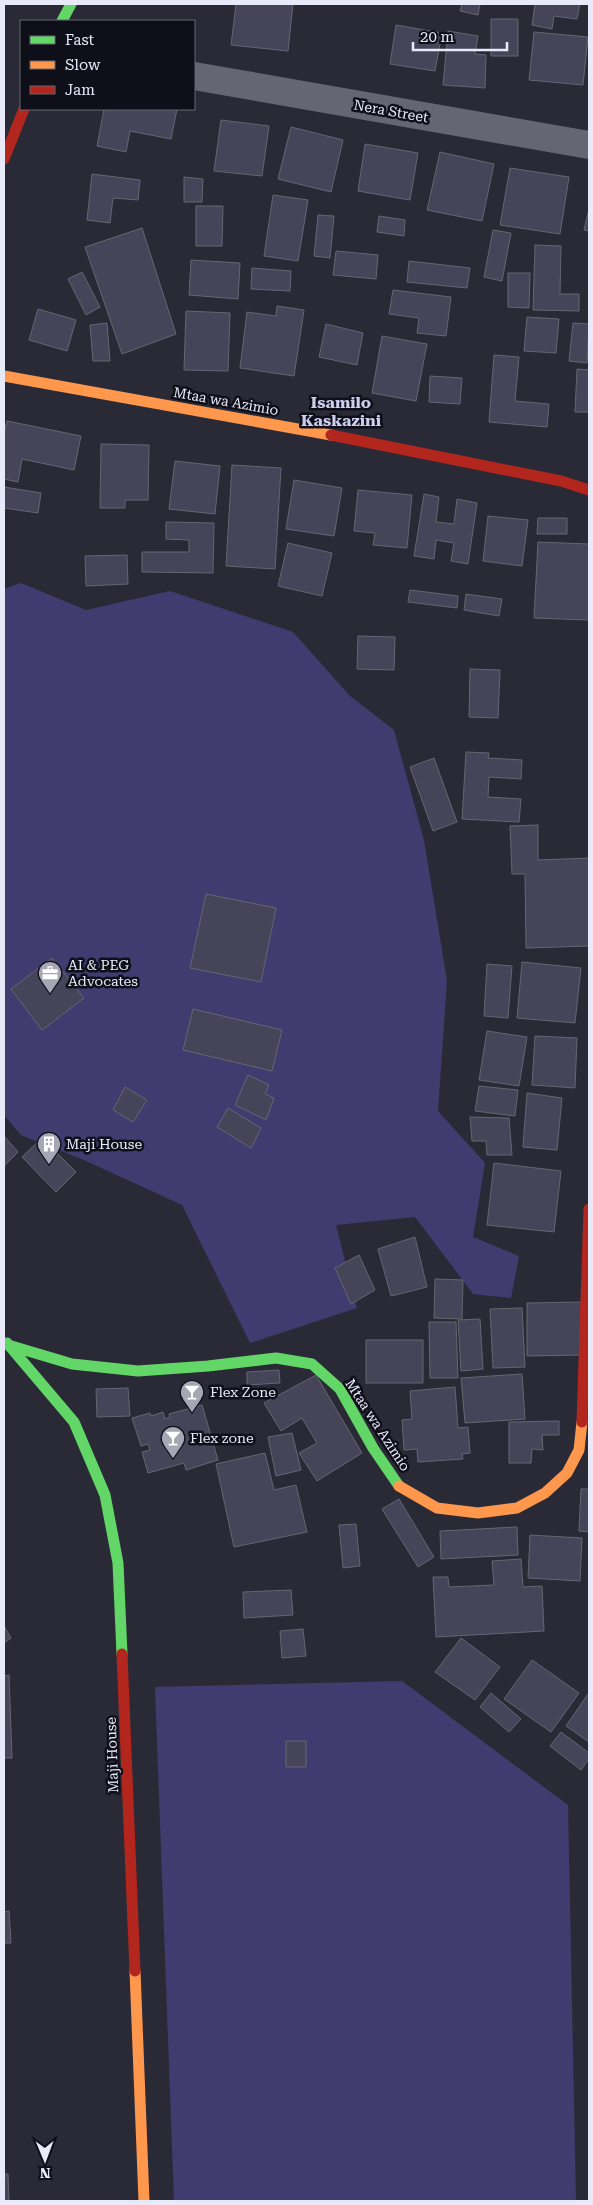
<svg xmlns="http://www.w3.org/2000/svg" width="593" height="2205" font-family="'Roboto Serif',serif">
  <rect width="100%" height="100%" fill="#2a2a36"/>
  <path fill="#403c70" d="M21,583L86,610L170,591L293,632L350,696L394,730L424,840L447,981L438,1111L485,1163L473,1237L519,1256L511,1298L473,1294L415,1217L336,1225L357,1308L250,1343L182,1205L84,1160L21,1135L4,1115V589Z
    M402,1681L568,1805L576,2201H174L155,1687Z"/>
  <path fill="#464459" stroke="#666671" d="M236,4H293L288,51L231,45Z
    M462,4H480L478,15L460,11Z
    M535,4H580L577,19L554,16L552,29L532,25Z
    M491,19H518V56H491Z
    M396,25L442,33L435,71L390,64Z
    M448,31L478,36L475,54L486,55L485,88L443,85Z
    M534,32L588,37L583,85L529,80Z
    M104,109H177L171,139L130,131L126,152L97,146Z
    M221,120L269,126L262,176L214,171Z
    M291,127L343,140L331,192L278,179Z
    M365,144L418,153L410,200L358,191Z
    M440,152L494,164L482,221L427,210Z
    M510,168L569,177L560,234L500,225Z
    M92,174L140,180L138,200L113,198L110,223L87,220Z
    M184,177L203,179L202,202H184Z
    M273,195L308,200L298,261L264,256Z
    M196,206H223L222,246H196Z
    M589,209V231L584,230Z
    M318,215L334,216L330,258L314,256Z
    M379,216L405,220L404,236L377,232Z
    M142,228L176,334L122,354L85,247Z
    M493,230L511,233L502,281L484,277Z
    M535,245L561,246L560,294H579V311L533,310Z
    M336,251L378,255L376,279L333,275Z
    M191,260L240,263L238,299L189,295Z
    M409,261L470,268L467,288L407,282Z
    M252,268L291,271L290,291L251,289Z
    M82,272L100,307L86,315L68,279Z
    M508,273H530L529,308L508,307Z
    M393,290L451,297L446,336L417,333L419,318L389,314Z
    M277,306L304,310L294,376L240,368L247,312L276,316Z
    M38,309L76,320L67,351L29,340Z
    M186,311L230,313L228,371L184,370Z
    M527,317L559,319L556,353L524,351Z
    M107,323L110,361H93L90,325Z
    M573,323L589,324L587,363L569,361Z
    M326,324L363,333L357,365L319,357Z
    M382,336L427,344L416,401L372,393Z
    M494,355L519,357L515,401L549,404L547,427L489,422Z
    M577,369L589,370V412H575Z
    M430,376L462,378L460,404L429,402Z
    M7,421L81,436L74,470L22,459L18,482L4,479V433Z
    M101,444L149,445L148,500H125V508H100Z
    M175,461L220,466L215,514L169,509Z
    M232,465L281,468L275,569L226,566Z
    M294,480L342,488L334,536L286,529Z
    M4,487L41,493L38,513L4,508Z
    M358,490L412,495L407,548L373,545L375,533L354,531Z
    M424,494L439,497L436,522L454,524L457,499L477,503L468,564L451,561L454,543L436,540L434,559L414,556Z
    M488,516L528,520L522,566L483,561Z
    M538,518H567V534H537Z
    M166,522L214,523L213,573L142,572V552H189V540L166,539Z
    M538,542L589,544V620L534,618Z
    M288,543L332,553L322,596L278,586Z
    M127,555L128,584L86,586L85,556Z
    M410,590L458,596L457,608L408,602Z
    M466,594L502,599L499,616L464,610Z
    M358,636L395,637L394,670L357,669Z
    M470,669L500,670L498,718L469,717Z
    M466,752L489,753L488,758L522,760L521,779L489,777L488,797L521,799L519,822L462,819Z
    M434,758L457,822L433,831L410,767Z
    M538,825V860L589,858V946L526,948L525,874H512L510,826Z
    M206,894L276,908L261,982L190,968Z
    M52,958L84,998L42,1030L11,989Z
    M522,962L581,968L575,1023L517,1018Z
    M487,964L512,966L508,1018L484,1016Z
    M193,1009L282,1030L272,1071L183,1050Z
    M487,1031L527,1037L519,1086L479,1080Z
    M535,1036L577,1038L575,1088L532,1085Z
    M248,1075L269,1085L265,1094L274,1098L266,1120L235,1105Z
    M479,1086L518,1090L515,1116L475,1111Z
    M125,1087L147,1100L133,1122L113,1110Z
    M527,1093L562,1098L557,1150L523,1147Z
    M228,1108L261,1128L251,1148L217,1127Z
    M470,1117L509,1118L512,1155H487L486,1141H472Z
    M4,1136L18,1152L4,1166Z
    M42,1138L76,1172L56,1192L22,1157Z
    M494,1163L561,1171L554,1232L487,1225Z
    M415,1237L427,1287L391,1296L378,1249Z
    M359,1255L375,1290L351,1304L335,1268Z
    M435,1279L463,1280L462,1319L434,1318Z
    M583,1302L584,1355L527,1356V1303Z
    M522,1308L525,1367L493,1368L490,1309Z
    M480,1319L483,1369L461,1371L458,1320Z
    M429,1322H456L458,1378H430Z
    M366,1340H423V1383H366Z
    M279,1370L280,1383L247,1385V1372Z
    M522,1374L525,1419L465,1423L461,1378Z
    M316,1375L362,1453L317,1481L299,1453L317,1443L302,1418L281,1431L264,1403Z
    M455,1387L458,1428L468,1427L470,1453L462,1454L463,1459L418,1462L417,1449L404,1450L402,1420L412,1419L410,1391Z
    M128,1388L130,1416L97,1417L96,1389Z
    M202,1405L218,1460L186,1470L184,1463L148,1473L142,1452L150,1450L148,1444L141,1446L132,1418L150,1413L151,1416L163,1412L165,1419L170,1417L169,1414Z
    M559,1421V1435H542L543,1450L532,1449L531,1463H509V1422Z
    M292,1433L301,1470L276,1476L268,1437Z
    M265,1453L274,1490L296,1485L307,1532L234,1547L216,1464Z
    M581,1489H589V1532L579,1531Z
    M399,1499L434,1557L418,1567L382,1509Z
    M356,1524L360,1566L343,1568L339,1525Z
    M517,1527L518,1555L441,1559L440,1531Z
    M530,1535L582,1538L580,1581L528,1578Z
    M521,1559L523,1587L542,1586L544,1631L436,1637L433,1577H448L449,1587L494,1585L492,1561Z
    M291,1590L293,1615L244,1618L243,1592Z
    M4,1626L11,1638L4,1643Z
    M303,1629L306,1656L282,1658L280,1631Z
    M461,1638L500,1667L475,1700L435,1672Z
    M532,1660L579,1693L551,1732L504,1699Z
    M9,1675L12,1758H4V1676Z
    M491,1693L521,1719L509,1732L480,1707Z
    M588,1694L589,1695V1742L566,1726Z
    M561,1732L589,1753V1759L581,1770L550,1746Z
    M286,1741H306V1767H286Z
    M9,1911L11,1943H4V1912Z
    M4,2174H8L9,2201H4Z"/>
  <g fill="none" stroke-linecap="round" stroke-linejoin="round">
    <path stroke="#666672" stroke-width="28" d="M194,76L589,145"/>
    <path stroke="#63d668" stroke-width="11" d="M62,21L71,4
      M7,1343L74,1422L105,1495L118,1563L122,1654
      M8,1345L72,1364L138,1371L208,1366L276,1358L312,1364L340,1389L373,1448L399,1486"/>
    <path stroke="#ff974d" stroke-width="11" d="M4,376L331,435
      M399,1486L437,1508L478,1513L517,1508L545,1493L567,1473L579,1450L582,1422
      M135,1971L144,2201"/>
    <path stroke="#b3261e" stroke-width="11" d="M4,159L24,109
      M331,435L561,481L589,490
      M582,1422L589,1209
      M122,1654L135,1971"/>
  </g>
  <defs>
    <g id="office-pin" transform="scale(1.25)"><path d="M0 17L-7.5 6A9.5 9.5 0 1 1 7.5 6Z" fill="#a6a6b5" stroke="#0f0f19"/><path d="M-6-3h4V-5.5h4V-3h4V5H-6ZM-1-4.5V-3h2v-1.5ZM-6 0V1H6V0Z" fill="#fff"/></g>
    <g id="building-pin" transform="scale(1.25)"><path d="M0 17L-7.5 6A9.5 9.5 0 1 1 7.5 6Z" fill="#a6a6b5" stroke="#0f0f19"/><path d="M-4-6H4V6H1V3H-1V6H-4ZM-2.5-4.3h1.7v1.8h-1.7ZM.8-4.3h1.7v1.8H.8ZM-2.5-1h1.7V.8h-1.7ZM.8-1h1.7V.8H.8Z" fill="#fff"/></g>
    <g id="bar-pin" transform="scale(1.25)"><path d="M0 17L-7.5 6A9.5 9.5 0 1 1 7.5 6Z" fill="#a6a6b5" stroke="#0f0f19"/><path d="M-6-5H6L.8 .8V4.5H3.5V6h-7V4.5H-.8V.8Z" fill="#fff"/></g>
  </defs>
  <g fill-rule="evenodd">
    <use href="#office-pin" x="50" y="973"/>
    <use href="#building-pin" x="49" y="1144"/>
    <use href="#bar-pin" x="192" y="1392"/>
    <use href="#bar-pin" x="173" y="1438"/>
  </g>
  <g text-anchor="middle" stroke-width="5" stroke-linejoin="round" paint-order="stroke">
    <g font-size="14" fill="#e8e9f9" stroke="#0f0f19">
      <text transform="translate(391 111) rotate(10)" y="5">Nera Street</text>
      <text transform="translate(226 401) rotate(10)" y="5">Mtaa wa Azimio</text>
      <text transform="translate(378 1425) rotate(57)" y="5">Mtaa wa Azimio</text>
      <text transform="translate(112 1755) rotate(-92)" y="5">Maji House</text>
    </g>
    <g font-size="14" fill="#e8e9f9" stroke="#0f0f19" text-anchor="start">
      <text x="68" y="970">AI &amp; PEG<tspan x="68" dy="16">Advocates</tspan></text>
      <text x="66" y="1149">Maji House</text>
      <text x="210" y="1397">Flex Zone</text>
      <text x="190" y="1443">Flex zone</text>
    </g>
    <g font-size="16" font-weight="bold" fill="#cecfef" stroke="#0f0f19">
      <text x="341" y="408">Isamilo<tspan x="341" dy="18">Kaskazini</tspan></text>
    </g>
  </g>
  <rect width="593" height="2205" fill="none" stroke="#e8e9f9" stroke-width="10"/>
  <rect x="20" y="20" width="175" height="90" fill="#0f0f19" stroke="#666673"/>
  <rect x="30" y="36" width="25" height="8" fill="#63d668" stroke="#666673"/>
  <text x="65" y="45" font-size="15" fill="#e8e9f9">Fast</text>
  <rect x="30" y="61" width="25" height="8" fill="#ff974d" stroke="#666673"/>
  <text x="65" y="70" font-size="15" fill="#e8e9f9">Slow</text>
  <rect x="30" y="86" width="25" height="8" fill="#b3261e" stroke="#666673"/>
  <text x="65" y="95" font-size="15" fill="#e8e9f9">Jam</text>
  <g transform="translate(45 2160) rotate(179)" stroke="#0f0f19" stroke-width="4" paint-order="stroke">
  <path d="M0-4L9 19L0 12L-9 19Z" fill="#e8e9f9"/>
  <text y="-8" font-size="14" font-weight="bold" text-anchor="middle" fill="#e8e9f9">N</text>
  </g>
  <path d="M413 42v8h94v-8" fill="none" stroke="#e8e9f9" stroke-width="2.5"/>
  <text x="420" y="42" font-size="15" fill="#e8e9f9" stroke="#0f0f19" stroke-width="4" paint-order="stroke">20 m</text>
</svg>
